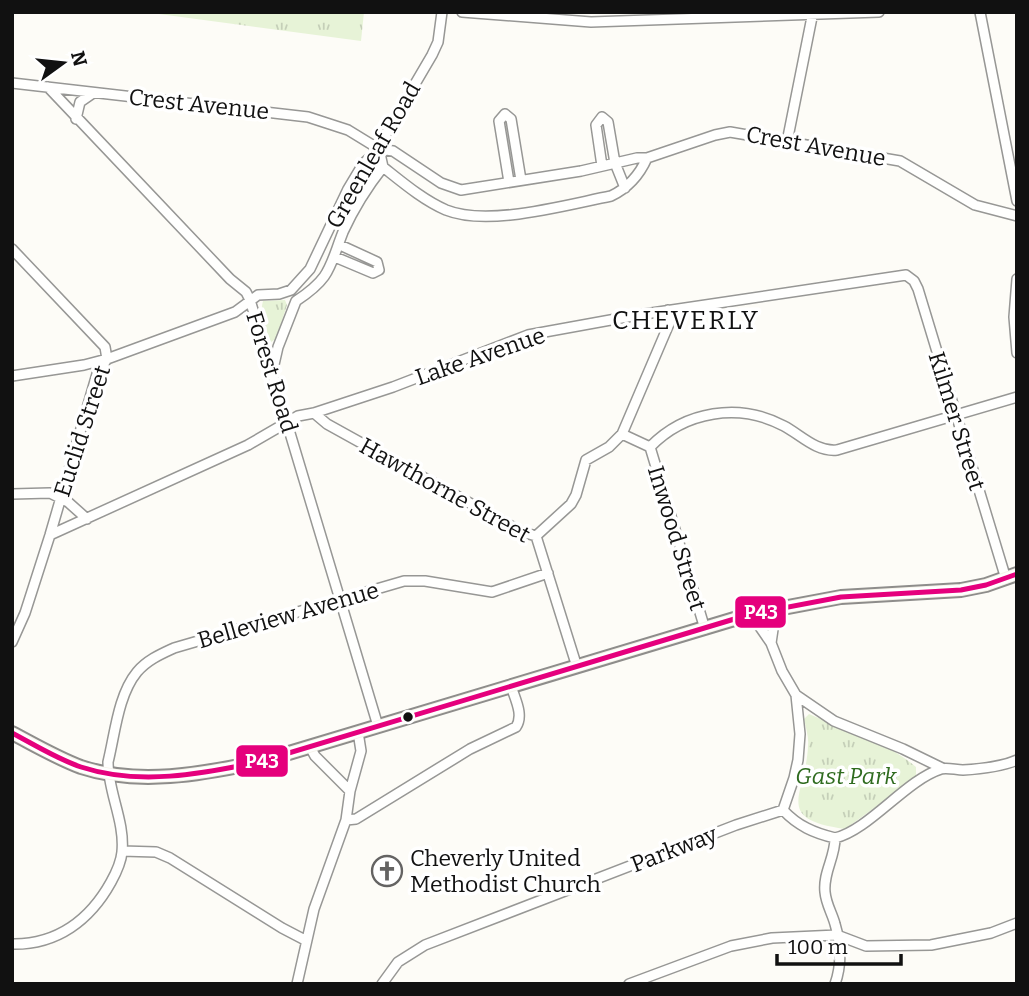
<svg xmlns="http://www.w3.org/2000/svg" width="1029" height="996" font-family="Bitter,serif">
  <defs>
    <pattern id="park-tufts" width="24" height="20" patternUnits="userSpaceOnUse" patternTransform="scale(1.75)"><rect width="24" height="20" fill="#e7f3d7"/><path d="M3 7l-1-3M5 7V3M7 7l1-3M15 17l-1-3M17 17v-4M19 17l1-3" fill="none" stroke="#c5cfb8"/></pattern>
  </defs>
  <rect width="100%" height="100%" fill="#fdfcf7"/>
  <path fill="url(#park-tufts)" d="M144,12H364L361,41Z
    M285,300L287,305L276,339L271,342C266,330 259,313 263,301Z
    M809,714C844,729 887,742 916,767V778L845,829C772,819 806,795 808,746C809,738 806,728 804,719Z"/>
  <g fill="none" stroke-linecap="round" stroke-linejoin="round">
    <g stroke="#979795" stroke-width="12">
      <path id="street" d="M462,12L591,22L879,12
        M980,12L1017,201
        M12,83L308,117L348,130L379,149L393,151L441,183L461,190L581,171L637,158H647L715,135L730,132L900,161L975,205L1017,216
        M48,87L230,279L246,292L250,300L378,726
        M76,119L80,102L93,93
        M787,142L813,12
        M379,149L383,167C402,182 423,200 446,210C488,227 565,205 611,196C628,188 639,176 647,158
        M602,166L596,125L602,117L608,122L615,163L625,188
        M509,182L499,121L505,114L511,119L521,180
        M12,249L105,347L107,359L97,374L50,535L25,613L12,642
        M335,257L373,273L379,270L377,262L340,245
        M1017,279L1014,317L1017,353
        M296,301C331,278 329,268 343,232C353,210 368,186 383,167
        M273,369L278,347L296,301
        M12,376L84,365L107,359L235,312L258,295L279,294L291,290L310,269L348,189L363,164L379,149L388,130L432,55L438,42L442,12
        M314,413L327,424L522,532L536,536
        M622,434L650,447
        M650,447C685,411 739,402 784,426C801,435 816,452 837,450L1017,397
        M650,447L705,629
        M12,494L50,493L68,502L87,519
        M50,535L248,445L298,416L314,413L393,387L528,335L638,315L906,275L914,281L918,289L1006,579
        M536,536L571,504L576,495L586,460L609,447L622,434L669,324L668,310
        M536,536L577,667
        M751,614L771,643L782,671L796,695L800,734L798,760L794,778L783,810C798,826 814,833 835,838
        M771,643L776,609
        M796,695L834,721L903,749L942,768
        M310,747L315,756L350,791
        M346,820L356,819L470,749L516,727C524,715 515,699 511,686
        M835,838C869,830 906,780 941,769C947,767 956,770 963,770C980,769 1001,767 1017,760
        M122,851L156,852L170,858L282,928L305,940
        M12,944C57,945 90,920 111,882C116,873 121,863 122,852C125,821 108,792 108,762C115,734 118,695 137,672C147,660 161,654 174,648L404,581H425L492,592L548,573
        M297,984L314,909L346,820L350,791L361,751L358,732
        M382,984L398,962L425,945L736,825L783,810
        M629,984L731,946L772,938L837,935L866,946L931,945L991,933L1017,923
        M835,984C842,964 841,944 835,924C832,913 826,904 825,892C823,872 835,858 835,838"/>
    </g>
    <g stroke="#8e8d8b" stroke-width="16">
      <path id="secondary" d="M12,733C35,745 57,758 81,767C138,786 202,774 259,762L751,614L841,597L961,590L986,585L1017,574"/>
    </g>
    <use href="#street" stroke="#fffffe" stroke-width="9"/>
    <use href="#secondary" stroke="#f6f4eb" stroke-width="12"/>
    <g stroke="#fff" stroke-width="10">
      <path id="bus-1" d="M12,733C35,745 57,759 81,767C139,786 201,774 259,762L751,614L841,597L961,590L986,585L1017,574"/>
    </g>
    <use href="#bus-1" stroke="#e5007d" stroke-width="5"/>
  </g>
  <defs>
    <g id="church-ring" transform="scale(1.575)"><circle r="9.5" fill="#fff" stroke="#646362" stroke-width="1.5"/><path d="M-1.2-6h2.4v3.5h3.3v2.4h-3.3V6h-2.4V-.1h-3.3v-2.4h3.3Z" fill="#646362"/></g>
  </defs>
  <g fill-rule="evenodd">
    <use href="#church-ring" x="387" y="871"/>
  </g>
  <circle fill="#111" stroke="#fff" stroke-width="2.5" cx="408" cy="717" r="6"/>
  <g text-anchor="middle" stroke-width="7" stroke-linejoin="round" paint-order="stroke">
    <g font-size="23" fill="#111" stroke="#fff">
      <text transform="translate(199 104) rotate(6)" y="8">Crest Avenue</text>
      <text transform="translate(816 146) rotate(10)" y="8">Crest Avenue</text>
      <text transform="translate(373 155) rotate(-60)" y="8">Greenleaf Road</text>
      <text transform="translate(480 356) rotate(-19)" y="8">Lake Avenue</text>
      <text transform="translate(272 372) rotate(73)" y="8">Forest Road</text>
      <text transform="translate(957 421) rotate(73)" y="8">Kilmer Street</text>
      <text transform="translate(82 431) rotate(-72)" y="8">Euclid Street</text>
      <text transform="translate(445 490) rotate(29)" y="8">Hawthorne Street</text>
      <text transform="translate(677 538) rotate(73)" y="8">Inwood Street</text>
      <text transform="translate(288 615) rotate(-16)" y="8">Belleview Avenue</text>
      <text transform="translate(674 849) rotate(-21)" y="8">Parkway</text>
    </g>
    <g font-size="23" font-style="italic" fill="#2f6b1f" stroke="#fff">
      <text x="846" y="784">Gast Park</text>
    </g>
    <g font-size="23" fill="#111" stroke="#fff" text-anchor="start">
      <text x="410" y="866">Cheverly United<tspan x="410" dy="26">Methodist Church</tspan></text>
    </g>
    <g font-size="26" letter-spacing="2" fill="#111" stroke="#fff">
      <text x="686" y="329">CHEVERLY</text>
    </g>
  </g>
  <g stroke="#fff" stroke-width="2.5">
    <rect x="734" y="595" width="53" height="34" rx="7" fill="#e5007d"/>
    <rect x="235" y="744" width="54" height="34" rx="7" fill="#e5007d"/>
  </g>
  <g font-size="19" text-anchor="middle" font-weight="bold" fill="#fff">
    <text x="761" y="619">P43</text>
    <text x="262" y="768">P43</text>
  </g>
  <rect width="1029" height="996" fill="none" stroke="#111111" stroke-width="28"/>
  <g transform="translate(63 63) rotate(75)" stroke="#ffffff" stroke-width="5" paint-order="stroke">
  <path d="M0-5L12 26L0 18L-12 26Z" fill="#111111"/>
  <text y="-10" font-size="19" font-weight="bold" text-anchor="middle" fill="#111111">N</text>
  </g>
  <path d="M777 954v10h124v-10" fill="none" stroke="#111111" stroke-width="3.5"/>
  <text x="788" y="954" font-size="21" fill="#111111" stroke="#ffffff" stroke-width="5" paint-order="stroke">100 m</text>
</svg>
